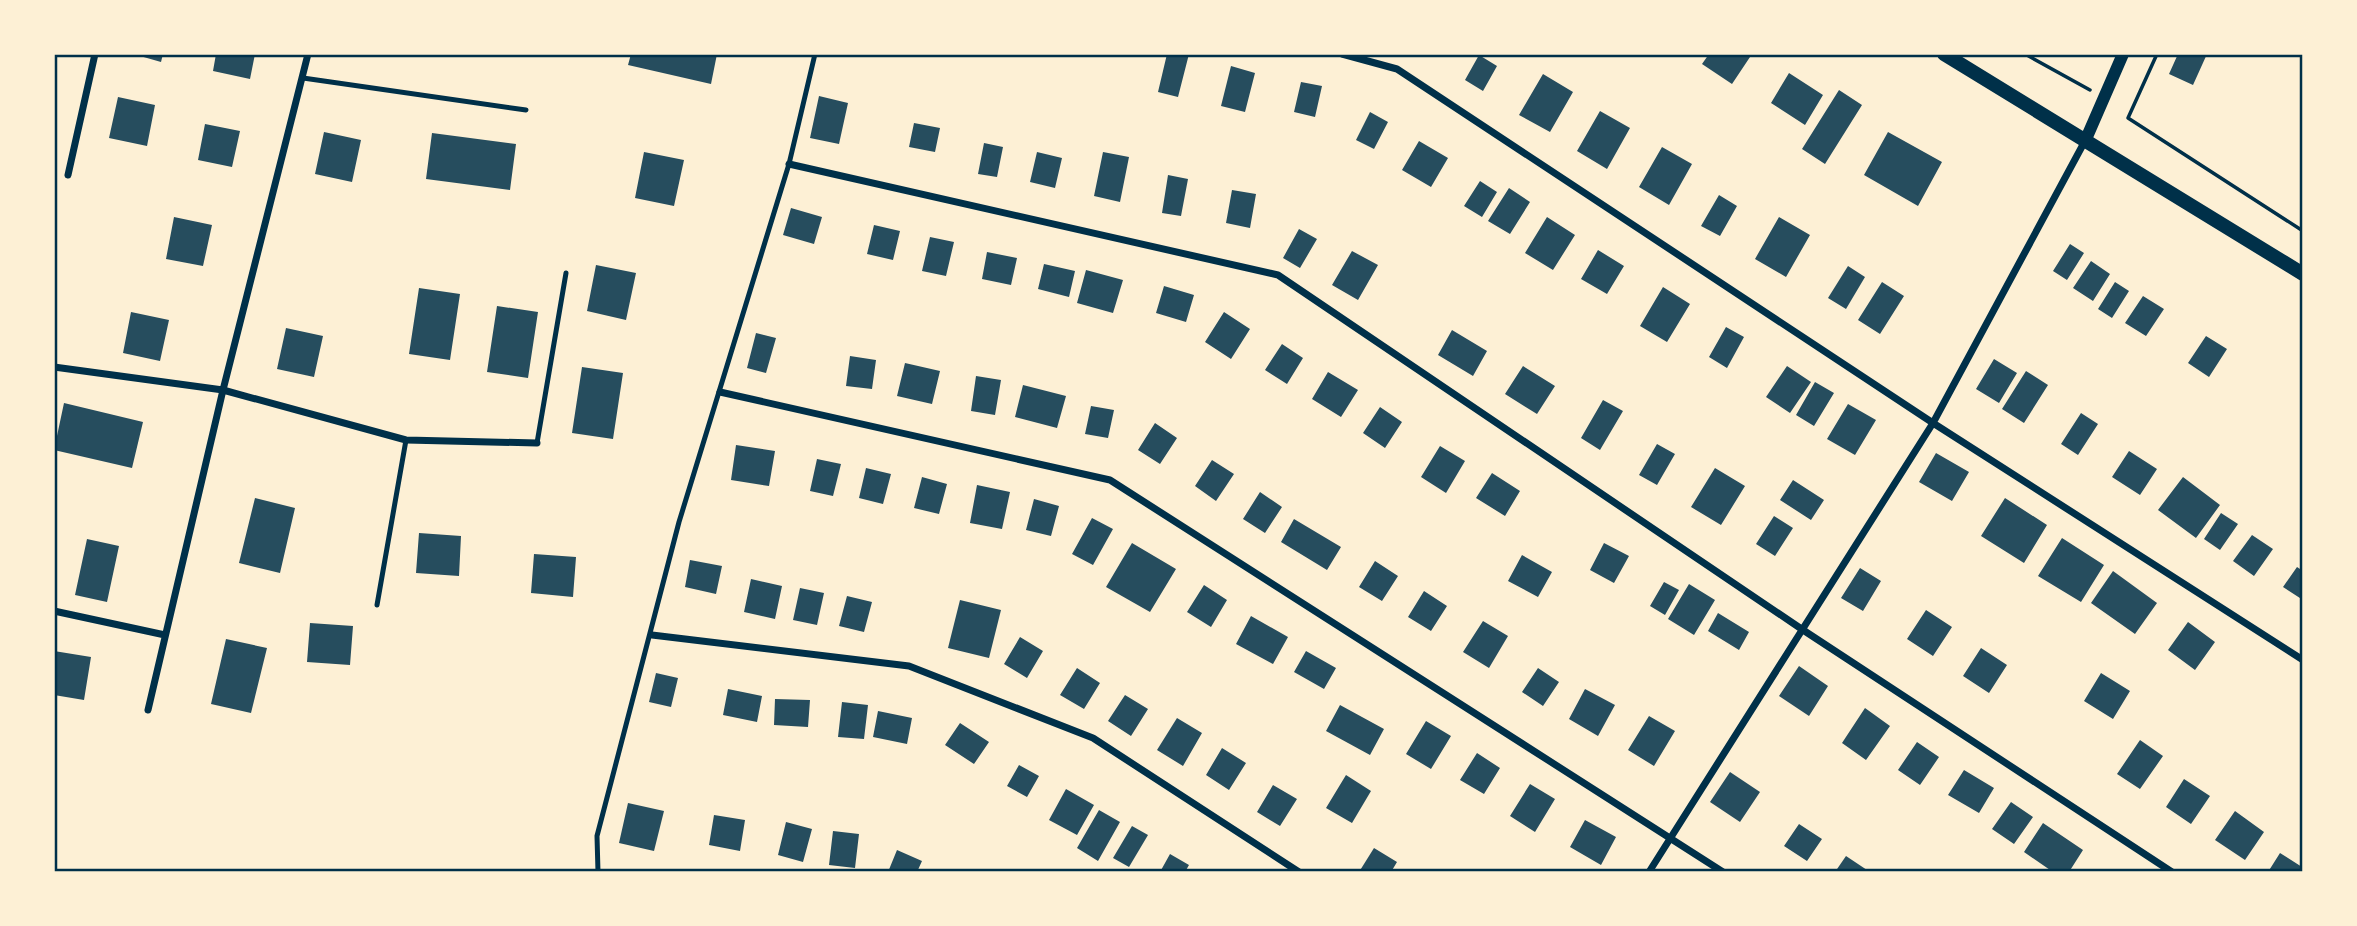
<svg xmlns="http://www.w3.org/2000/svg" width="2357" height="926" font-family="Raleway,sans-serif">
  <rect width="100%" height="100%" fill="#fdf0d5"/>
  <path fill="#264d5e" d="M133,54H163L161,62Z
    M216,54H255L250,79L213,71Z
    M631,54H717L711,84L628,65Z
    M1167,54H1189L1178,97L1158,92Z
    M1709,54H1752L1732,84L1702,64Z
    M2178,54H2207L2193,85L2169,74Z
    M1479,55L1497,66L1483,91L1465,80Z
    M1231,66L1255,73L1245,112L1221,106Z
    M1789,73L1823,95L1805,125L1771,103Z
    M1543,74L1573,92L1550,132L1519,115Z
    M1301,82L1322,86L1315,117L1294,112Z
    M1839,90L1862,105L1825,164L1802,149Z
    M819,96L848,103L839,144L810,138Z
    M118,97L155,105L147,146L109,138Z
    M1600,111L1630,128L1607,169L1577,151Z
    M1370,112L1388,122L1374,149L1356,140Z
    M914,123L940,128L935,152L909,147Z
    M205,124L240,131L232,167L198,160Z
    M324,132L361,140L352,182L315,174Z
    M1888,132L1942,162L1918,206L1864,175Z
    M432,133L516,144L510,190L426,179Z
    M1419,141L1448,158L1431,187L1402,170Z
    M984,143L1003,147L997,177L978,174Z
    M1662,147L1692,164L1669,205L1639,187Z
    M644,152L684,160L674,206L635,198Z
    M1037,152L1062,158L1055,188L1030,182Z
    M1103,152L1129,157L1120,202L1094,196Z
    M1168,175L1188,179L1181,216L1162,213Z
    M1480,181L1497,192L1482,217L1464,206Z
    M1509,188L1530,202L1510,234L1488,221Z
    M1232,190L1256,194L1250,228L1226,223Z
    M1719,195L1737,206L1720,236L1701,226Z
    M791,208L822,217L814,244L783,235Z
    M174,217L212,225L203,266L166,259Z
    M1547,217L1575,235L1553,270L1525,253Z
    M1779,217L1810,235L1786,277L1755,259Z
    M874,225L900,231L893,260L867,254Z
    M1299,229L1317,239L1300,268L1283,258Z
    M930,237L954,242L946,276L922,271Z
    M2070,244L2084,253L2067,280L2053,271Z
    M1598,250L1624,266L1607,294L1581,279Z
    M1352,251L1378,265L1358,300L1332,285Z
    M987,252L1017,258L1011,285L982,279Z
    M2091,261L2110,274L2093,301L2073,288Z
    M1044,264L1075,271L1069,297L1038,289Z
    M596,265L636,273L626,320L587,311Z
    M1848,266L1865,277L1846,309L1828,298Z
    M1086,270L1123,280L1113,313L1077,303Z
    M1882,282L1904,296L1880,334L1858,320Z
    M2115,282L2129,291L2112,318L2098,309Z
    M1164,286L1194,295L1186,322L1156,313Z
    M1663,287L1690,304L1667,342L1640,326Z
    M419,288L460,294L450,360L409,354Z
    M2143,296L2164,309L2146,336L2125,323Z
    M497,306L538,312L528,378L487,372Z
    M131,312L169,320L160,361L123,353Z
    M1224,312L1250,329L1231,359L1205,342Z
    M1726,327L1744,337L1727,368L1709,357Z
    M286,328L323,336L314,377L277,369Z
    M1452,330L1487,351L1473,376L1438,355Z
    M756,333L776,338L766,373L747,368Z
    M2206,336L2227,349L2209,377L2188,363Z
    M1282,344L1303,358L1287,384L1265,370Z
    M850,356L876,360L872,389L846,386Z
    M1994,359L2017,373L1999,403L1976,389Z
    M905,363L940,371L932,404L897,396Z
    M1523,366L1555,386L1537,414L1505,394Z
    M1787,366L1811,382L1790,413L1766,397Z
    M582,367L623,373L613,439L572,433Z
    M2026,371L2048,385L2024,423L2002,409Z
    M1328,372L1358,390L1341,417L1312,399Z
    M976,376L1001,380L995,415L971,411Z
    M1815,382L1834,393L1814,426L1796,415Z
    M1023,385L1066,396L1057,428L1015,417Z
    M1603,400L1623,411L1600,450L1581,438Z
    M64,403L143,422L132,468L54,450Z
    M1848,404L1876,420L1855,455L1827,439Z
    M1091,406L1114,410L1108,438L1085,434Z
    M1380,407L1402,422L1385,448L1363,433Z
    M2081,413L2098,424L2078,455L2061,444Z
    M1155,423L1177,438L1160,464L1138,450Z
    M1657,444L1675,454L1657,485L1639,475Z
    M736,445L775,451L769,486L731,480Z
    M1440,446L1465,461L1446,493L1421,477Z
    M2129,451L2157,469L2140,495L2112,477Z
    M1936,453L1969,472L1952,501L1919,482Z
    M817,459L841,464L833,496L810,491Z
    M1212,460L1234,474L1216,501L1195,486Z
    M866,468L891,474L883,504L859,498Z
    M1715,468L1745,486L1721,525L1691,507Z
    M1492,473L1520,491L1505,516L1476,498Z
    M922,477L947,484L939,514L914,508Z
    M2183,477L2220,505L2196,538L2158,510Z
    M1793,480L1824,500L1811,520L1780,500Z
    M977,485L1010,492L1002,529L970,523Z
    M1260,492L1282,507L1265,533L1243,519Z
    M255,498L295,508L280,573L239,563Z
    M2005,498L2047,525L2024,563L1981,536Z
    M1034,499L1059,506L1051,536L1026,530Z
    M2221,513L2238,524L2220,550L2204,539Z
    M1774,516L1793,528L1775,556L1756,544Z
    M1092,518L1113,529L1093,565L1072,554Z
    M1294,519L1341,547L1327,570L1281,542Z
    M419,533L461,536L459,576L416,573Z
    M2252,535L2273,549L2254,576L2233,561Z
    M2062,538L2104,565L2081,602L2038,576Z
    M87,539L119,546L107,602L75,595Z
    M1132,543L1176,569L1150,612L1106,587Z
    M1604,543L1629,556L1614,583L1590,570Z
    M534,554L576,557L573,597L531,593Z
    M1522,555L1552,572L1538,597L1508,581Z
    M690,560L722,566L716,594L685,587Z
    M1375,561L1398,576L1382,601L1359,587Z
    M2297,567L2303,571V600L2283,587Z
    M1860,568L1881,581L1863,611L1841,598Z
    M2113,571L2157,603L2135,634L2091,603Z
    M751,579L782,586L775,619L744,612Z
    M1664,582L1679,590L1665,615L1650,606Z
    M1689,584L1715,600L1694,635L1668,619Z
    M1204,585L1227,600L1211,627L1187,612Z
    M800,588L824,593L817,625L793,620Z
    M1424,591L1447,606L1431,631L1408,617Z
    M847,596L872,602L864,632L839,626Z
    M960,600L1001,610L989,658L948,648Z
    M1926,610L1952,627L1933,656L1907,639Z
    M1718,613L1749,632L1739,650L1708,631Z
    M1251,616L1288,637L1273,664L1236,644Z
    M1483,621L1508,636L1489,668L1463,652Z
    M2188,622L2215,642L2195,670L2168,650Z
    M310,623L353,626L350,665L307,662Z
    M1020,637L1043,651L1027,678L1004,664Z
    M226,639L267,648L251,713L211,704Z
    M1981,648L2007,665L1989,693L1963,676Z
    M54,651L91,657L84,700L54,695Z
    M1306,651L1336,668L1324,689L1294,672Z
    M1799,666L1828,686L1809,716L1779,696Z
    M1077,668L1100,683L1084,709L1060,695Z
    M1538,668L1559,682L1543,706L1522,692Z
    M656,673L678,678L671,707L649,702Z
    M2101,673L2130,691L2113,719L2084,701Z
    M728,689L762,696L757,722L723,715Z
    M1585,689L1615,705L1598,736L1569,719Z
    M1125,695L1148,709L1131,736L1108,721Z
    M775,699L810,700L808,727L774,725Z
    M842,702L868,705L864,739L838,737Z
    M1340,705L1384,729L1370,755L1326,731Z
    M1865,708L1890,726L1866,760L1842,743Z
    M878,711L912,718L907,744L873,737Z
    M1649,716L1675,731L1654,766L1628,750Z
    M1177,718L1202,733L1183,766L1157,750Z
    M1426,721L1451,736L1431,769L1406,754Z
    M960,723L989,742L974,764L945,745Z
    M2140,740L2163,756L2140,789L2117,774Z
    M1917,742L1939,757L1920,785L1898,770Z
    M1222,748L1246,763L1229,790L1206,775Z
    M1477,753L1500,768L1484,794L1460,780Z
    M1019,765L1039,776L1027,797L1007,786Z
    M1964,770L1994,788L1979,813L1948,795Z
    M1730,772L1760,792L1740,822L1710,802Z
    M1346,775L1371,791L1352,823L1326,808Z
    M2184,779L2210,796L2191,824L2166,807Z
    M1530,784L1555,799L1535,832L1510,816Z
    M1273,785L1297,799L1280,826L1257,812Z
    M1066,789L1094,805L1077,835L1049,820Z
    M2011,802L2033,817L2014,844L1992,829Z
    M628,803L664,811L654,851L619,843Z
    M1099,810L1120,822L1098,861L1077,848Z
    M2235,811L2264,832L2245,860L2215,840Z
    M714,815L745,820L740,851L709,845Z
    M1585,820L1616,837L1601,865L1570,847Z
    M786,822L812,829L803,862L778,855Z
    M2043,823L2083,850L2069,872H2053L2024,852Z
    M1799,824L1822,839L1807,861L1784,846Z
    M1132,826L1148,835L1129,867L1113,858Z
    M833,831L859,834L855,868L829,865Z
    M1374,848L1397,862L1391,872H1359Z
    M897,850L922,861L917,872H888Z
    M2280,853L2302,867L2299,872H2268Z
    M1170,854L1189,865L1185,872H1160Z
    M1846,856L1870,872H1835Z"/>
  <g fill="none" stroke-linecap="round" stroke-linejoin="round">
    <path stroke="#003049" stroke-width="3.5" d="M2025,54L2090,90
      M2157,54L2128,118L2303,231"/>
    <path stroke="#003049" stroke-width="5" d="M303,78L526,110
      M537,443L566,273
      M377,605L406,440
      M598,872L597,836L679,522L789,164L815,54"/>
    <path stroke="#003049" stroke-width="7" d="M1342,54L1397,69L1933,423L2303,660
      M789,164L1278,275L1803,630L2172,872
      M68,175L95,54
      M54,367L223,390L406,440L537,443
      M720,392L1110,480L1723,872
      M54,611L165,635
      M652,635L909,666L1093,738L1299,872
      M148,710L223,390L308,54
      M1649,872L1933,423L2086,139"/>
    <path stroke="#003049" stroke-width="12" d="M2086,139L2123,54"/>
    <path stroke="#003049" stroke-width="14" d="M1944,54L2303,274"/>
  </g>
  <rect width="2357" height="926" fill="none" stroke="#fdf0d5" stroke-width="112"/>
  <rect x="56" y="56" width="2245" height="814" fill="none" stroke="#003049" stroke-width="2.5"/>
</svg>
